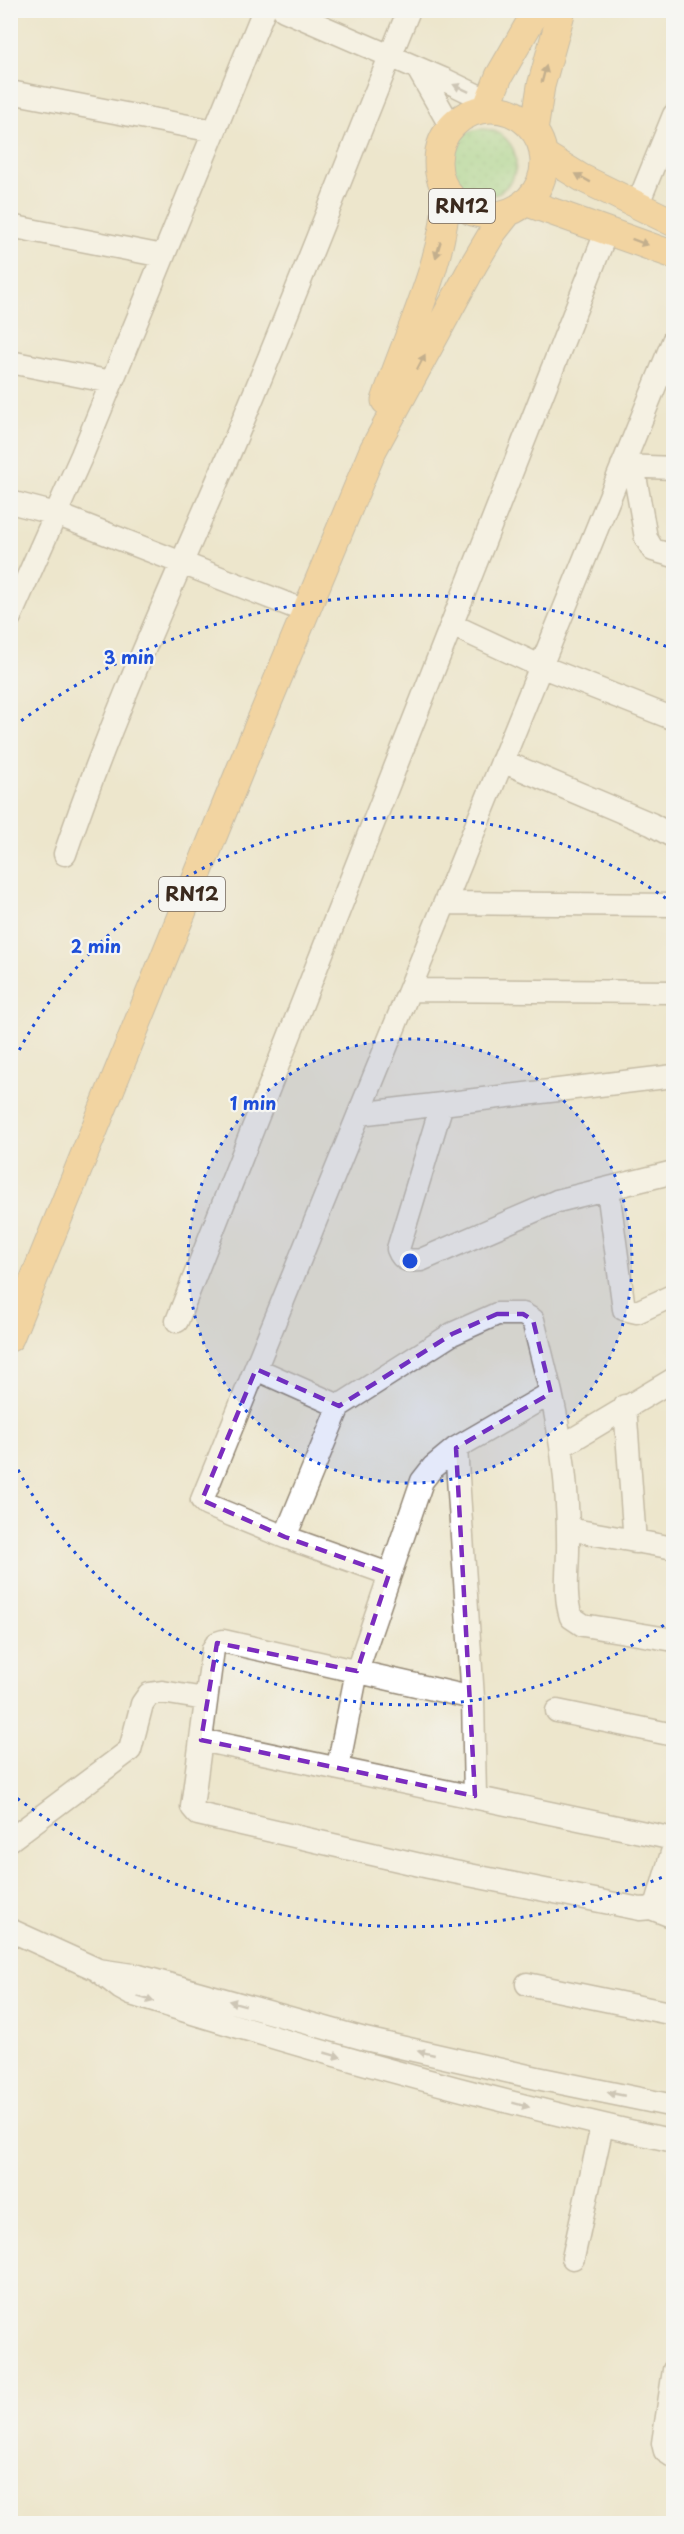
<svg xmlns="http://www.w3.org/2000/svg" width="684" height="2534" font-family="'Playpen Sans',sans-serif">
  <defs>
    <pattern id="grass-dots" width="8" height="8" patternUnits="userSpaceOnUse" patternTransform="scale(1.5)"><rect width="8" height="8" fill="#9ad78c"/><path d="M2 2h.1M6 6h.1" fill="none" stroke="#86b978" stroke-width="1.8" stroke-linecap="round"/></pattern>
  </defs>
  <rect width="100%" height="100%" fill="#f6f6f2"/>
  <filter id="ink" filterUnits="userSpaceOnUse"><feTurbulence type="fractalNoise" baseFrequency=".0167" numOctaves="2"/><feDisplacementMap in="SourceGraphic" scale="12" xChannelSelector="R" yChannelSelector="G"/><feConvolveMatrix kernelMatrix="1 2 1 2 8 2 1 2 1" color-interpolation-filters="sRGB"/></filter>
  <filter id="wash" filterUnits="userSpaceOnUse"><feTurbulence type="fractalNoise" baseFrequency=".008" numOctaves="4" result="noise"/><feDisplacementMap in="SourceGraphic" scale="24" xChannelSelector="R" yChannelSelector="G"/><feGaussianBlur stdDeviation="1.35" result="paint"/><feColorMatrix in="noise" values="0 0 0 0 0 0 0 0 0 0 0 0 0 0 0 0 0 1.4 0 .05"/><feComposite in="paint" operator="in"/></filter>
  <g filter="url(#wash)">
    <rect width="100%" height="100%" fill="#ede6cc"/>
    <path fill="url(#grass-dots)" stroke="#6a8055" stroke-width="1.5" d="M448 163a34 34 0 1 1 68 0a34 34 0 1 1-68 0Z"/>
  </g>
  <g filter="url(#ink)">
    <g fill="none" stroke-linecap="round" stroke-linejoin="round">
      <g stroke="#948875" stroke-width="25">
        <path id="minor" d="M284,10L443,79L476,95L503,111
          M418,69L451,127
          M10,92L214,131
          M637,206L674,115
          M10,226L163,256
          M10,362L112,382
          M633,465L646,538L653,550L674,556
          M622,466L674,468
          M10,502L56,514L305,611
          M10,617L82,455L264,10
          M452,625L540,666L674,719
          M502,761L651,824L674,837
          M65,854C112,715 174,582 232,447C293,303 349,156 409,10
          M445,903L674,905
          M410,990L674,992
          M442,1104L398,1249C403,1262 409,1261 421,1260L557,1201L674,1172
          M359,1114L674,1076
          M608,1190L624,1309L637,1312L674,1295
          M177,1321L607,230
          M256,1369L339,1406
          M551,1393C562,1441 568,1490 568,1539C569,1565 563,1593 571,1617L583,1625L674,1640
          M625,1406L635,1542
          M562,1446L674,1379
          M568,1529L674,1548
          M285,1537L339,1406L452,1334L497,1314H523L533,1320L551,1393L456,1448
          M389,1574L285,1537L207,1505L202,1500L674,339
          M557,1711L674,1735
          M201,1740L674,1839
          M338,1767L357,1671L422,1481L433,1467L456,1448L473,1698
          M475,1796L473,1698L223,1641L217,1643L213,1649L192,1807L198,1814L429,1867L640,1909L651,1908L657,1903L674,1846
          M10,1840L130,1750L142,1704L149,1694L162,1692L205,1699
          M651,1908L674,1917
          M10,1930L96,1969L120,1988L131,1994C310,2050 491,2101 674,2141
          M98,1970L139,1976L365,2039L537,2078L674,2106
          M527,1984L674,2014
          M573,2258L602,2126
          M674,2370L663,2443L665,2451L674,2457"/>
      </g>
      <g stroke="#948875" stroke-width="29">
        <path id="major" d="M486,109L499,76L537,10
          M438 162a53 53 0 1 1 106 0a53 53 0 1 1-106 0Z
          M534,131L541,86L562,10
          M543,154L582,178L674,223
          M525,202L674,255
          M385,401C407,334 444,263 447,193
          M10,1338L242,765L373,450L474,264L493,232L508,213"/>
      </g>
      <use href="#minor" stroke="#fff" stroke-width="22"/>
      <use href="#major" stroke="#f9bf6d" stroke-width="27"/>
    </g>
    <defs><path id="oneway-solid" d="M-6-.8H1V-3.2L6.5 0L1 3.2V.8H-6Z" transform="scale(1.5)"/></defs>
    <g fill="#906d42">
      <use href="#oneway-solid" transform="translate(544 74) rotate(-75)"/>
      <use href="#oneway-solid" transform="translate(583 178) rotate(-151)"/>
      <use href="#oneway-solid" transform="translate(640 242) rotate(20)"/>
      <use href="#oneway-solid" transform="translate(438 250) rotate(107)"/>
      <use href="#oneway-solid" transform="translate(421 362) rotate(-62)"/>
    </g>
    <g fill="#a79f9a">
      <use href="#oneway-solid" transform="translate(461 88) rotate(-155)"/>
      <use href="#oneway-solid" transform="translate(146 1999) rotate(17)"/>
      <use href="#oneway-solid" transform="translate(237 2003) rotate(-165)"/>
      <use href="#oneway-solid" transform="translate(426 2053) rotate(-167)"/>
      <use href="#oneway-solid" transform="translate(333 2055) rotate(16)"/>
      <use href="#oneway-solid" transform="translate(616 2094) rotate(-169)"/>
      <use href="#oneway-solid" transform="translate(521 2105) rotate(15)"/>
    </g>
  </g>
  <path d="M0 0H684V2534H0ZM497,1314H523L533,1320L551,1393L456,1448L475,1796L201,1740L217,1643L357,1671L389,1574L285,1537L202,1500L256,1369L339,1406L452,1334Z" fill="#ede6cc" fill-opacity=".55" fill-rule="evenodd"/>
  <path fill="none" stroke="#7b2cbf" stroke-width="4.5" stroke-dasharray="12 8" stroke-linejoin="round" d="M497,1314H523L533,1320L551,1393L456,1448L475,1796L201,1740L217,1643L357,1671L389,1574L285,1537L202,1500L256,1369L339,1406L452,1334Z"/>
  <circle cx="410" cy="1261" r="222" fill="#1d4ed8" fill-opacity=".12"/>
  <g fill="none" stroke="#1d4ed8" stroke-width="3" stroke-dasharray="3 6">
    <circle cx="410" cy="1261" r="222"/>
    <path d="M671 1620A444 444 0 0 1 11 1456M11 1066A444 444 0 0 1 671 902"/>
    <path d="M670 1874A666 666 0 0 1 14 1796M14 726A666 666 0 0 1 670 648"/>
  </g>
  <g text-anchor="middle" stroke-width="4.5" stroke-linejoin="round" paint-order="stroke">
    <g fill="#f6f6f2" stroke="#73675e" stroke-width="1.5">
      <rect x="429" y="189" width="66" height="34" rx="4.5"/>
      <rect x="159" y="877" width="66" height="34" rx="4.5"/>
    </g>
    <g font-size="20" font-weight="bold" fill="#3b2a1e">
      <text x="462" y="213">RN12</text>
      <text x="192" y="901">RN12</text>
    </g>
  </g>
  <circle cx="410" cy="1261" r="9" fill="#1d4ed8" stroke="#f6f6f2" stroke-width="3"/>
  <g font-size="18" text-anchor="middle" font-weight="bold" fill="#1d4ed8" stroke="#f6f6f2" stroke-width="4.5" stroke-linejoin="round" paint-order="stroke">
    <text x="129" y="664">3 min</text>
    <text x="96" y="953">2 min</text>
    <text x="253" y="1110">1 min</text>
  </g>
  <rect width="684" height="2534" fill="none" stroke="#f6f6f2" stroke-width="36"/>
</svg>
